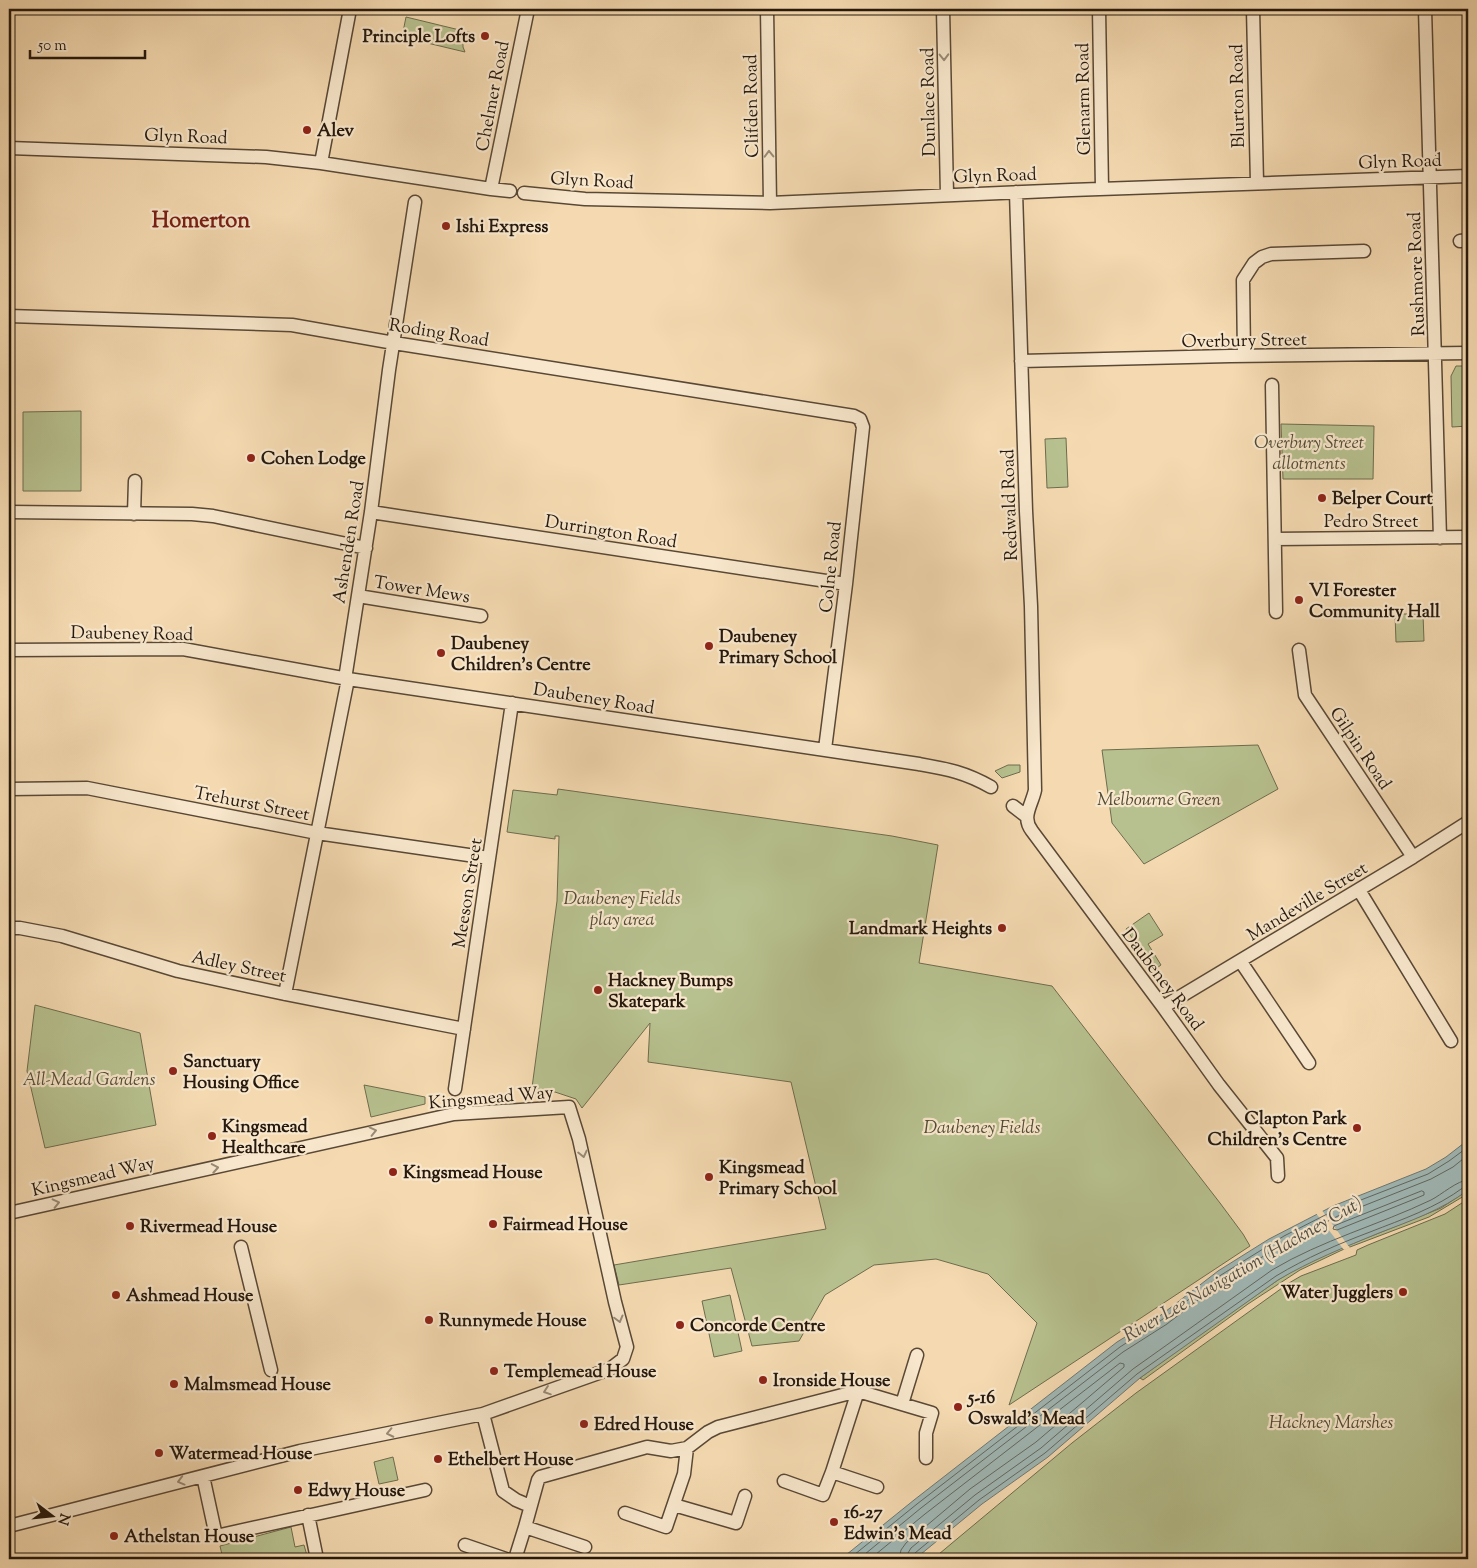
<svg xmlns="http://www.w3.org/2000/svg" width="1477" height="1568" font-family="'Sorts Mill Goudy',serif">
  <rect width="100%" height="100%" fill="#f5dab1"/>
  <filter id="stains"><feTurbulence type="fractalNoise" baseFrequency=".004" numOctaves="4"/><feColorMatrix values="0 0 0 0 .2 0 0 0 0 .09 0 0 0 0 .02 0 0 0 .5 -.17"/></filter>
  <radialGradient id="worn" r=".72"><stop offset=".6" stop-color="#630" stop-opacity="0"/><stop offset="1" stop-color="#630" stop-opacity=".3"/></radialGradient>
  <path fill="#b7c18f" stroke="#6e6c4e" d="M406,17L472,33L471,40L467,39L463,43V47L465,52L402,37Z
    M1456,366H1468V426L1452,427L1451,376Z
    M81,411V491H23V412Z
    M1281,424L1374,426L1373,479H1283Z
    M1066,438L1068,487L1047,488L1045,439Z
    M1395,614H1423L1424,641L1396,642Z
    M1258,745L1278,789L1144,864L1112,823L1102,750Z
    M1008,765H1020V772L1002,778L995,771Z
    M558,789L892,836L938,845L919,963L1052,986L1220,1203L1243,1234L1250,1246L1009,1405L1037,1323L988,1274L936,1259L874,1265L825,1295L799,1341L752,1346L731,1268L619,1285L614,1265L826,1229L791,1082L648,1062L650,1023L582,1108L576,1099L552,1091L531,1095L557,901L559,836H555V839L507,832L513,790L557,795Z
    M1149,913L1163,935L1148,944L1161,965L1154,970L1126,929Z
    M35,1005L140,1033L156,1125L45,1148L27,1071Z
    M364,1085L425,1097V1104L371,1117Z
    M1468,1190V1193L1464,1196L1429,1217L1342,1250L1300,1270L1248,1304L1143,1380L1140,1378L1192,1340L1278,1280L1296,1269L1329,1253L1441,1208Z
    M1468,1199V1559H933L1072,1443L1136,1393L1289,1283L1301,1276L1356,1255L1357,1250L1368,1245L1445,1214Z
    M730,1295L742,1351L714,1357L702,1301Z
    M393,1457L398,1480L379,1484L374,1462Z
    M291,1527L295,1547L304,1545L308,1559L283,1556L281,1559H223L220,1546Z"/>
  <path fill="#a0b8b6" stroke="#6f7872" d="M1468,1140V1190C1442,1210 1410,1221 1379,1233C1345,1247 1310,1261 1278,1280L1140,1378L1048,1457L982,1504L915,1559H841L914,1500L1117,1342L1161,1315L1218,1271L1269,1239L1333,1206L1426,1169L1446,1157Z"/>
  <path fill="#f5dab1" d="M1321,1209L1350,1248L1344,1250L1315,1212Z"/>
  <g fill="none" stroke-linecap="round" stroke-linejoin="round">
    <path stroke="#626862" stroke-width="1" d="M1422,1191L1424,1192V1195L1412,1200L1337,1230L1333,1229L1334,1226L1341,1223Z
      M849,1559L917,1504L1120,1347L1163,1319L1221,1275L1284,1236L1335,1210L1428,1174L1449,1161L1468,1147
      M859,1559L921,1508L1123,1352L1167,1324L1224,1280L1287,1242L1338,1216L1431,1179L1453,1167L1468,1155
      M870,1559L925,1514L1120,1363L1124,1364V1367L1036,1442L970,1489L906,1543L901,1550L899,1559
      M906,1559L908,1553L911,1548L975,1495L1041,1448L1133,1369L1272,1270C1322,1240 1379,1225 1431,1200C1441,1195 1458,1180 1468,1180
      M913,1559L915,1553L979,1500L1045,1453L1137,1374L1276,1276C1306,1258 1338,1244 1370,1232C1403,1219 1436,1208 1464,1187L1468,1186"/>
    <g stroke="#594836" stroke-width="15">
      <path id="street" d="M767,9L770,203
        M943,9L947,195
        M1099,9L1102,189
        M1253,9L1257,183
        M1425,9L1440,538
        M9,148L266,157L321,163L491,189L510,191
        M321,163L350,9
        M491,189L528,9
        M1016,192L1026,511L1031,606L1035,790C1032,805 1021,817 1032,831L1163,1007L1219,1085L1277,1158L1278,1176
        M524,193L585,199L770,203L1071,190L1468,176
        M1460,241L1468,240
        M9,316L292,325L394,343L854,416L860,419L863,427L846,584L825,749
        M1244,356L1243,280L1254,263L1262,257L1271,254L1364,251
        M1021,361L1230,356L1468,353
        M1272,385L1276,612
        M9,512L192,514L213,516L366,548
        M371,512L846,584
        M134,514L135,481
        M1275,539L1468,537
        M358,596L481,616
        M9,650L183,649L348,679L919,764C947,769 965,772 991,787
        M1299,650L1305,695L1413,857
        M345,679L371,512L389,370L415,202
        M9,789L87,788L317,833L489,858
        M1013,806L1026,816
        M1359,890L1451,1041
        M9,928H20L62,936L178,971L285,994L464,1029
        M1241,962L1309,1063
        M285,994L348,679
        M1163,1007L1413,857L1468,822
        M455,1089L512,703
        M9,1213L454,1114L569,1107L579,1139L615,1302L627,1347L623,1359L610,1369L483,1414L300,1451L9,1526
        M241,1247L271,1370
        M858,1391L932,1413L926,1433V1458
        M902,1404L917,1355
        M483,1414L503,1491L516,1500L530,1506
        M832,1472L877,1487
        M203,1476L216,1536L425,1490
        M784,1481L823,1495L832,1472L858,1391
        M674,1505L736,1523L745,1496
        M625,1513L666,1527L684,1474L687,1448
        M308,1515L317,1559
        M525,1527L585,1547
        M465,1545L506,1559
        M515,1559L525,1527L538,1480L540,1477L647,1447L671,1451L687,1448L708,1432L718,1427L858,1391"/>
    </g>
    <use href="#street" stroke="#f8e7cc" stroke-width="12"/>
  </g>
  <defs><path id="oneway-chevron" d="M-2-3.5L2.5 0L-2 3.5" fill="none" stroke-width="1.6" stroke-linecap="round" stroke-linejoin="round" transform="scale(1.25)"/></defs>
  <g stroke="#998a76">
    <use href="#oneway-chevron" transform="translate(944 57) rotate(89)"/>
    <use href="#oneway-chevron" transform="translate(769 154) rotate(-91)"/>
    <use href="#oneway-chevron" transform="translate(373 1131) rotate(-13)"/>
    <use href="#oneway-chevron" transform="translate(583 1154) rotate(77)"/>
    <use href="#oneway-chevron" transform="translate(215 1168) rotate(-10)"/>
    <use href="#oneway-chevron" transform="translate(56 1203) rotate(-13)"/>
    <use href="#oneway-chevron" transform="translate(619 1319) rotate(75)"/>
    <use href="#oneway-chevron" transform="translate(547 1391) rotate(161)"/>
    <use href="#oneway-chevron" transform="translate(390 1433) rotate(168)"/>
    <use href="#oneway-chevron" transform="translate(181 1481) rotate(165)"/>
  </g>
  <g fill="#8f2418" stroke="#f8e7cc" stroke-width="2">
    <circle cx="485" cy="36" r="5"/>
    <circle cx="307" cy="130" r="5"/>
    <circle cx="446" cy="226" r="5"/>
    <circle cx="251" cy="458" r="5"/>
    <circle cx="1322" cy="498" r="5"/>
    <circle cx="1299" cy="600" r="5"/>
    <circle cx="709" cy="646" r="5"/>
    <circle cx="441" cy="653" r="5"/>
    <circle cx="1002" cy="928" r="5"/>
    <circle cx="598" cy="990" r="5"/>
    <circle cx="173" cy="1071" r="5"/>
    <circle cx="1357" cy="1128" r="5"/>
    <circle cx="212" cy="1136" r="5"/>
    <circle cx="393" cy="1172" r="5"/>
    <circle cx="709" cy="1177" r="5"/>
    <circle cx="493" cy="1224" r="5"/>
    <circle cx="130" cy="1226" r="5"/>
    <circle cx="1403" cy="1292" r="5"/>
    <circle cx="116" cy="1295" r="5"/>
    <circle cx="429" cy="1320" r="5"/>
    <circle cx="680" cy="1325" r="5"/>
    <circle cx="494" cy="1371" r="5"/>
    <circle cx="763" cy="1380" r="5"/>
    <circle cx="174" cy="1384" r="5"/>
    <circle cx="958" cy="1407" r="5"/>
    <circle cx="584" cy="1424" r="5"/>
    <circle cx="159" cy="1453" r="5"/>
    <circle cx="438" cy="1459" r="5"/>
    <circle cx="298" cy="1490" r="5"/>
    <circle cx="834" cy="1522" r="5"/>
    <circle cx="114" cy="1536" r="5"/>
  </g>
  <g text-anchor="middle" stroke-width="4.5" stroke-linejoin="round" paint-order="stroke">
    <g font-size="18" font-weight="bold" fill="#25180d" stroke="#f8e7cc" text-anchor="start">
      <text x="475" y="42" text-anchor="end">Principle Lofts</text>
      <text x="317" y="136">Alev</text>
      <text x="456" y="232">Ishi Express</text>
      <text x="261" y="464">Cohen Lodge</text>
      <text x="1332" y="504">Belper Court</text>
      <text x="1309" y="596">VI Forester<tspan x="1309" dy="21">Community Hall</tspan></text>
      <text x="719" y="642">Daubeney<tspan x="719" dy="21">Primary School</tspan></text>
      <text x="451" y="649">Daubeney<tspan x="451" dy="21">Children's Centre</tspan></text>
      <text x="992" y="934" text-anchor="end">Landmark Heights</text>
      <text x="608" y="986">Hackney Bumps<tspan x="608" dy="21">Skatepark</tspan></text>
      <text x="183" y="1067">Sanctuary<tspan x="183" dy="21">Housing Office</tspan></text>
      <text x="1347" y="1124" text-anchor="end">Clapton Park<tspan x="1347" dy="21">Children's Centre</tspan></text>
      <text x="222" y="1132">Kingsmead<tspan x="222" dy="21">Healthcare</tspan></text>
      <text x="719" y="1173">Kingsmead<tspan x="719" dy="21">Primary School</tspan></text>
      <text x="403" y="1178">Kingsmead House</text>
      <text x="503" y="1230">Fairmead House</text>
      <text x="140" y="1232">Rivermead House</text>
      <text x="1393" y="1298" text-anchor="end">Water Jugglers</text>
      <text x="126" y="1301">Ashmead House</text>
      <text x="439" y="1326">Runnymede House</text>
      <text x="690" y="1331">Concorde Centre</text>
      <text x="504" y="1377">Templemead House</text>
      <text x="773" y="1386">Ironside House</text>
      <text x="184" y="1390">Malmsmead House</text>
      <text x="968" y="1403">5-16<tspan x="968" dy="21">Oswald's Mead</tspan></text>
      <text x="594" y="1430">Edred House</text>
      <text x="169" y="1459">Watermead House</text>
      <text x="448" y="1465">Ethelbert House</text>
      <text x="308" y="1496">Edwy House</text>
      <text x="844" y="1518">16-27<tspan x="844" dy="21">Edwin's Mead</tspan></text>
      <text x="124" y="1542">Athelstan House</text>
    </g>
    <g font-size="18" fill="#25180d" stroke="#f8e7cc">
      <text transform="translate(492 96) rotate(-79)" y="6">Chelmer Road</text>
      <text transform="translate(1237 96) rotate(-91)" y="6">Blurton Road</text>
      <text transform="translate(1083 99) rotate(-91)" y="6">Glenarm Road</text>
      <text transform="translate(928 102) rotate(-91)" y="6">Dunlace Road</text>
      <text transform="translate(751 106) rotate(-91)" y="6">Clifden Road</text>
      <text transform="translate(186 136) rotate(2)" y="6">Glyn Road</text>
      <text transform="translate(1400 161) rotate(-2)" y="6">Glyn Road</text>
      <text transform="translate(995 175) rotate(-2)" y="6">Glyn Road</text>
      <text transform="translate(592 180) rotate(3)" y="6">Glyn Road</text>
      <text transform="translate(1416 274) rotate(-92)" y="6">Rushmore Road</text>
      <text transform="translate(439 332) rotate(9)" y="6">Roding Road</text>
      <text transform="translate(1244 340) rotate(-1)" y="6">Overbury Street</text>
      <text transform="translate(1009 505) rotate(-92)" y="6">Redwald Road</text>
      <text x="1371" y="527">Pedro Street</text>
      <text transform="translate(611 531) rotate(9)" y="6">Durrington Road</text>
      <text transform="translate(348 542) rotate(-81)" y="6">Ashenden Road</text>
      <text transform="translate(830 567) rotate(-84)" y="6">Colne Road</text>
      <text transform="translate(422 589) rotate(9)" y="6">Tower Mews</text>
      <text transform="translate(132 633) rotate(1)" y="6">Daubeney Road</text>
      <text transform="translate(594 698) rotate(9)" y="6">Daubeney Road</text>
      <text transform="translate(1361 748) rotate(56)" y="6">Gilpin Road</text>
      <text transform="translate(252 803) rotate(11)" y="6">Trehurst Street</text>
      <text transform="translate(467 893) rotate(-81)" y="6">Meeson Street</text>
      <text transform="translate(1307 901) rotate(-31)" y="6">Mandeville Street</text>
      <text transform="translate(239 966) rotate(12)" y="6">Adley Street</text>
      <text transform="translate(1163 979) rotate(53)" y="6">Daubeney Road</text>
      <text transform="translate(491 1097) rotate(-5)" y="6">Kingsmead Way</text>
      <text transform="translate(93 1176) rotate(-13)" y="6">Kingsmead Way</text>
    </g>
    <g font-size="18" font-style="italic" fill="#514b34" stroke="#f8e7cc">
      <text x="1309" y="448">Overbury Street<tspan x="1309" dy="21">allotments</tspan></text>
      <text x="1159" y="805">Melbourne Green</text>
      <text x="622" y="904">Daubeney Fields<tspan x="622" dy="21">play area</tspan></text>
      <text x="89" y="1085">All-Mead Gardens</text>
      <text x="982" y="1133">Daubeney Fields</text>
      <text x="1331" y="1428">Hackney Marshes</text>
    </g>
    <g font-size="19" font-style="italic" fill="#505048" stroke="#f8e7cc">
      <text transform="translate(1242 1268) rotate(-30)" y="7">River Lee Navigation (Hackney Cut)</text>
    </g>
    <g font-size="22" font-weight="bold" fill="#7a1f14" stroke="#f8e7cc">
      <text x="201" y="227">Homerton</text>
    </g>
  </g>
  <rect width="1477" height="1568" fill="none" stroke="#f5dab1" stroke-width="30"/>
  <rect x="10" y="10" width="1457" height="1548" fill="none" stroke="#25180d" stroke-width="2.5"/>
  <rect x="15" y="15" width="1447" height="1538" fill="none" stroke="#25180d"/>
  <g transform="translate(52 1516) rotate(106)" stroke="#f8e7cc" stroke-width="4" paint-order="stroke">
  <path d="M0-4L9 19L0 12L-9 19Z" fill="#25180d"/>
  <text y="-8" font-size="14" font-weight="bold" text-anchor="middle" fill="#25180d">N</text>
  </g>
  <path d="M30 50v8h115v-8" fill="none" stroke="#25180d" stroke-width="2.5"/>
  <text x="38" y="50" font-size="15" fill="#25180d" stroke="#f8e7cc" stroke-width="4" paint-order="stroke">50 m</text>
  <rect width="100%" height="100%" filter="url(#stains)"/>
  <rect width="100%" height="100%" fill="url(#worn)"/>
</svg>
